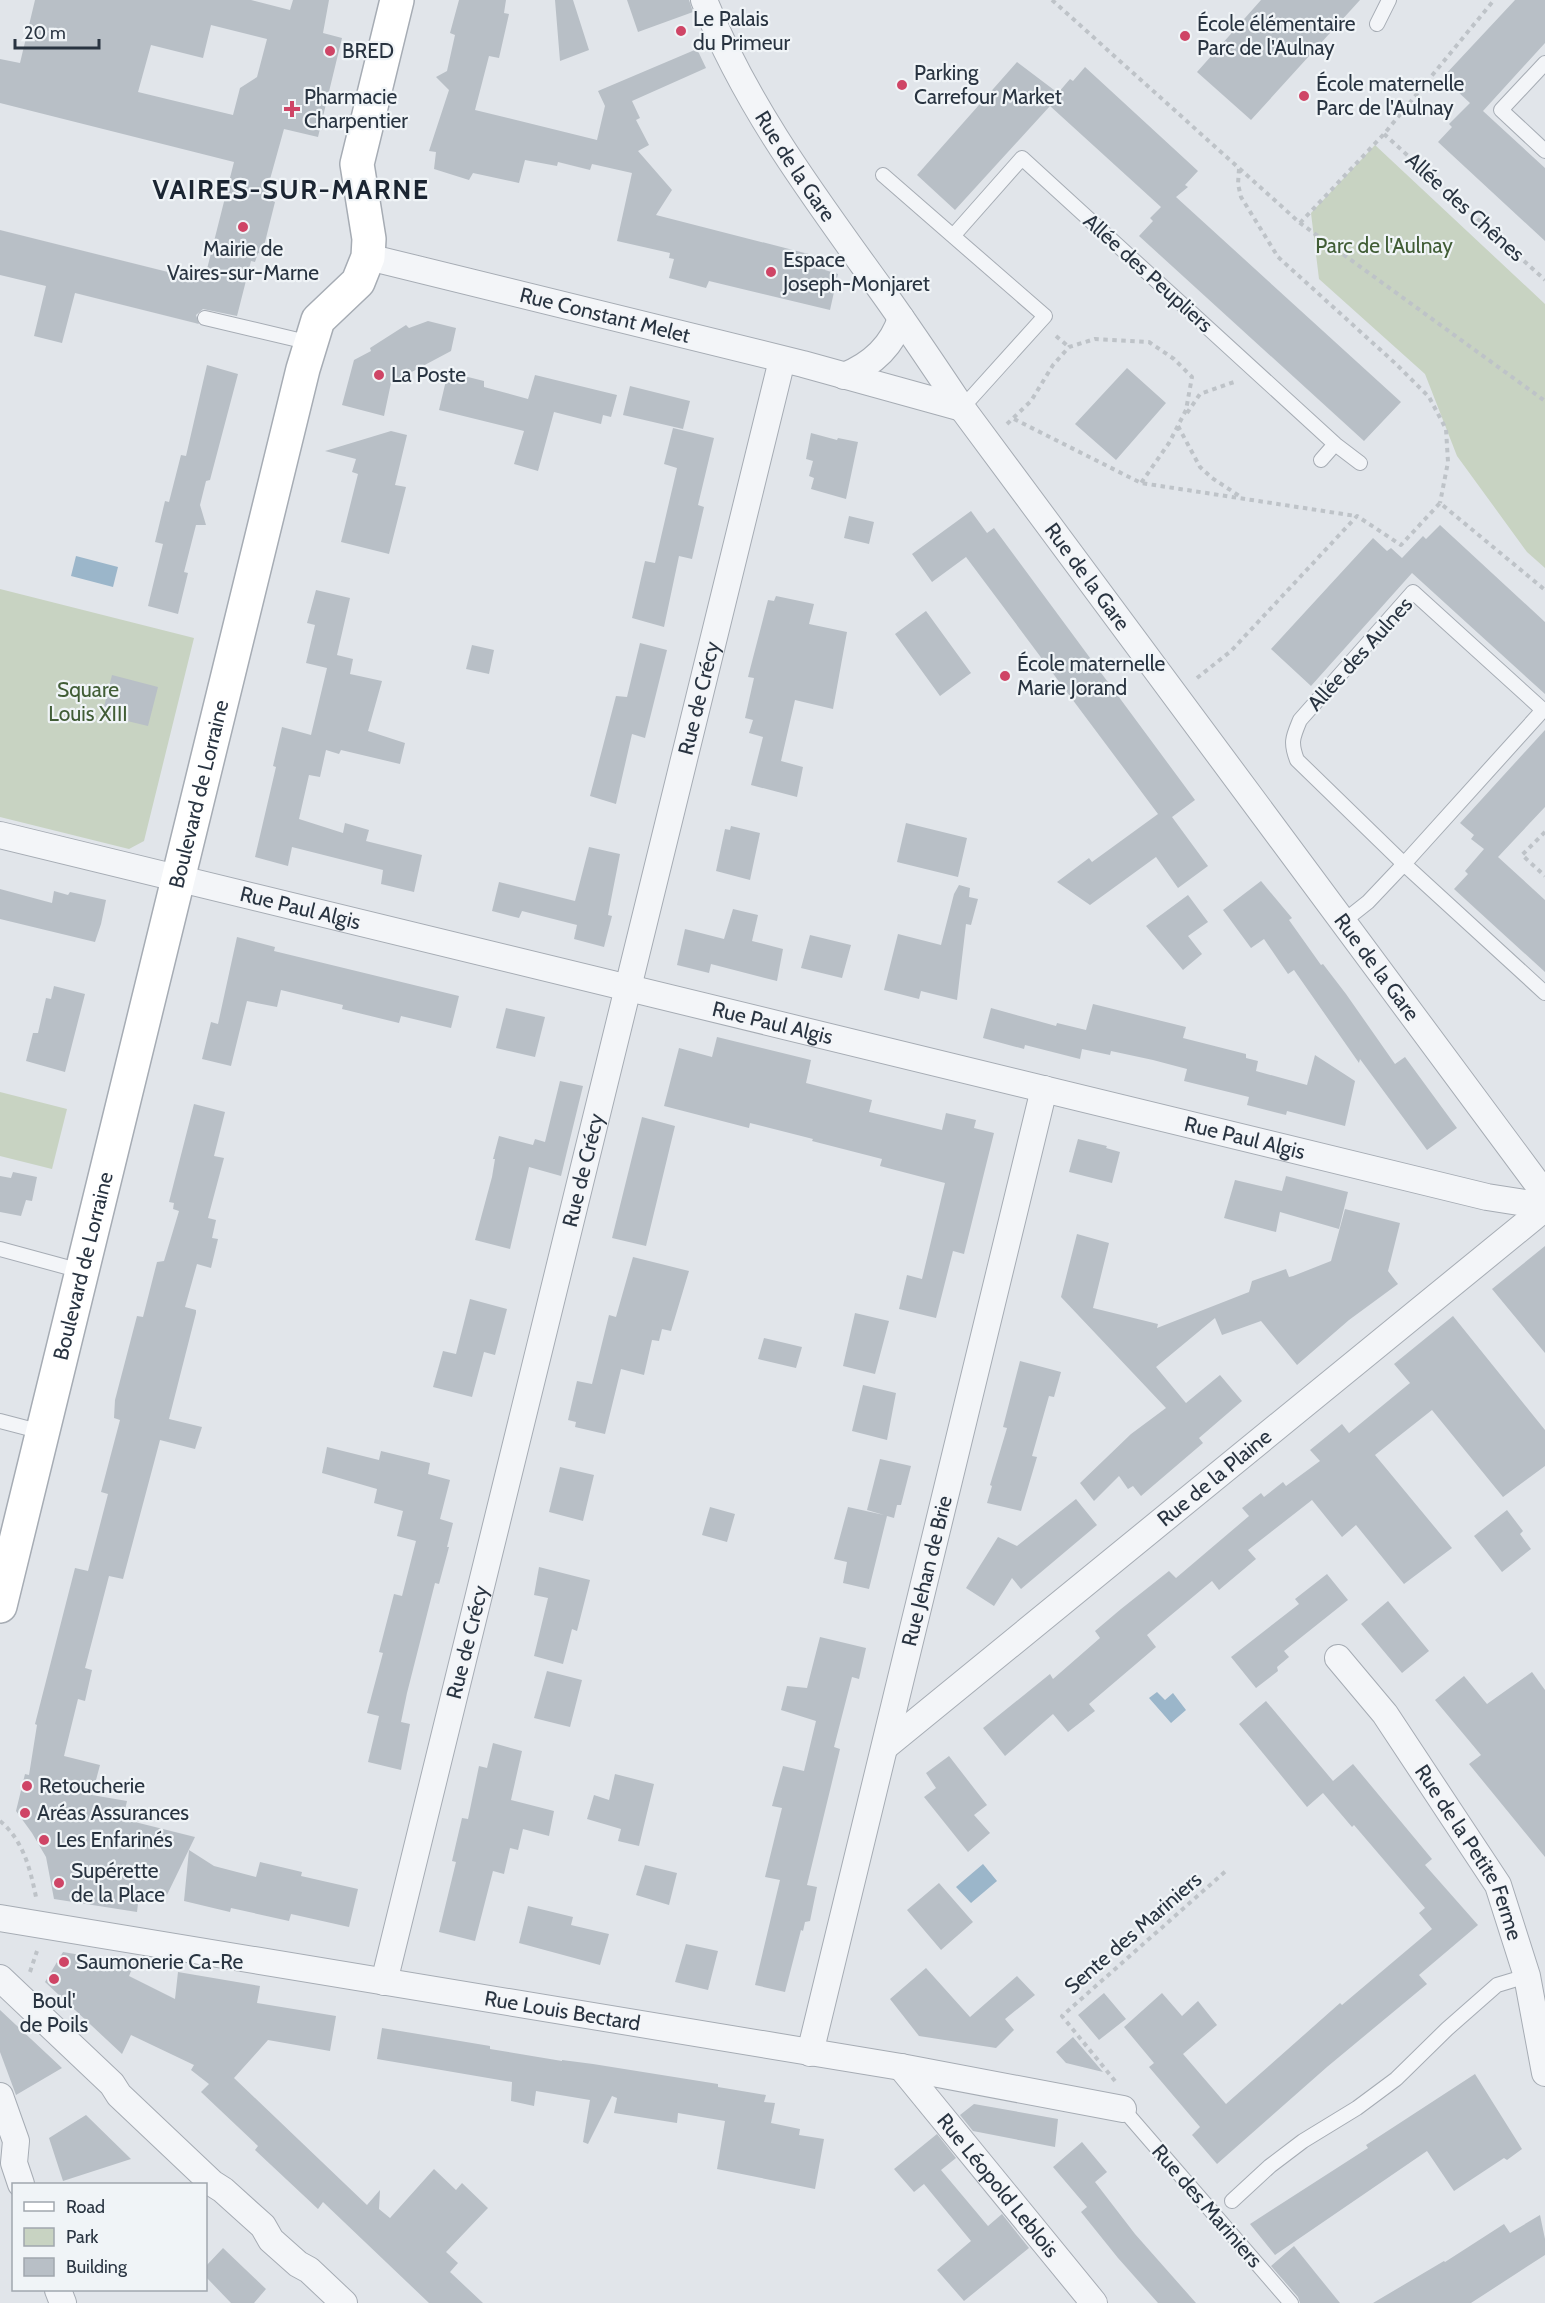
<svg xmlns="http://www.w3.org/2000/svg" width="1545" height="2303" font-family="Cabin,sans-serif">
  <rect width="100%" height="100%" fill="#e1e5ea"/>
  <path fill="#c8d3c2" d="M1375,145L1545,304V568L1527,552L1457,456L1425,374L1319,279L1311,213Z
    M0,589L194,638L144,841L129,849L0,817Z
    M0,1092L67,1109L52,1169L0,1156Z"/>
  <path fill="#9bb6ca" d="M76,556L118,567L113,587L71,576Z
    M1157,1692L1165,1700L1173,1693L1186,1710L1171,1723L1149,1698Z
    M983,1864L997,1881L971,1903L956,1887Z"/>
  <path fill="#b8bfc6" fill-rule="evenodd" d="M35,0H251L290,10L293,0H329L323,33L342,38L318,137L284,129L267,190L272,191L270,200L275,202L262,254L258,253L255,262L251,261L237,316L203,309L196,315L199,324L75,293L62,343L34,336L46,286L0,275V230L204,281L234,162L0,103V59L20,63ZM211,25L267,39L257,77L240,88L233,115L138,92L151,45L203,58Z
    M459,0H506L504,13L509,14L499,58L489,56L475,110L597,140L605,106L598,91L697,49L706,68L632,101L640,118L636,120L649,145L638,151L672,190L656,215L828,259L825,270L838,274L830,310L709,281L706,288L669,278L674,259L669,258L670,253L617,241L632,173L592,164L590,170L558,162L557,166L525,160L519,183L473,173L469,180L434,169L436,152L429,151L449,90L436,77L447,71L455,35L450,33Z
    M555,0H573L589,50L560,61Z
    M627,0H689L693,12L638,32Z
    M1261,0H1360L1251,120L1197,72Z
    M1515,0H1545V43L1483,111L1545,168V241L1438,142L1452,127L1449,124L1470,103L1457,91L1460,89L1444,76Z
    M1017,62L1058,93L1070,79L1073,81L1085,67L1198,171L1185,185L1188,187L1176,197L1401,402L1364,441L1139,236L1153,221L1150,218L1161,207L1050,106L955,210L917,175Z
    M428,321L456,328L451,351L391,383L384,416L342,405L354,360L371,351L370,348L406,325L409,328Z
    M207,365L238,374L210,480L206,481L200,505L206,525H196L184,572L188,573L178,614L148,606L163,544L155,542L165,501L169,502L181,455L186,456Z
    M1127,368L1166,403L1116,460L1075,424Z
    M448,372L484,381V387L528,399L535,375L617,395L611,417L603,415L601,424L554,412L538,471L514,464L524,431L439,410Z
    M630,386L690,401L683,429L623,415Z
    M673,428L714,438L698,505L704,507L692,559L679,556L664,627L632,618L645,561L655,563L677,468L664,464Z
    M391,431L407,435L395,485L406,487L389,554L341,542L358,474L352,472L356,459L325,451Z
    M811,433L837,440L838,438L858,442L846,499L811,489L814,478L809,476L813,461L806,459Z
    M971,511L987,533L994,528L1195,800L1172,817L1208,866L1178,888L1156,857L1090,905L1057,882L1089,858L1092,862L1158,814L966,557L932,582L912,554Z
    M849,516L874,522L869,544L844,538Z
    M1440,525L1545,622V694L1412,573L1311,686L1271,649L1373,538L1387,551L1391,548L1402,558L1423,536L1426,539Z
    M316,590L350,598L337,655L353,659L350,674L382,681L368,731L405,743L400,764L341,750L339,754L326,750L320,777L309,775L299,819L343,833L345,823L369,830L366,841L422,855L414,892L381,884L383,870L292,847L288,866L255,857L276,767L273,766L282,727L311,735L327,668L306,663L315,625L307,623Z
    M776,596L814,604L809,624L847,632L833,709L795,700L781,761L803,767L797,797L751,785L763,737L749,733L753,720L745,718L754,678L748,677L768,600L774,601Z
    M926,611L971,673L940,696L895,634Z
    M640,643L667,650L645,738L632,734L616,804L590,796L616,696L627,697Z
    M472,645L494,650L489,674L466,669Z
    M112,675L158,687L148,726L102,715Z
    M1545,730V807L1498,857L1545,900V972L1454,889L1468,874L1465,871L1484,849L1471,839L1474,835L1460,823Z
    M906,823L967,838L958,877L897,862Z
    M731,826L760,833L750,880L716,871L725,829L730,830Z
    M589,847L620,854L608,915L612,916L604,947L574,939L577,925L522,911L519,918L492,911L499,882L575,901Z
    M1261,881L1292,918L1289,920L1321,965L1323,964L1346,994L1395,1064L1405,1057L1457,1128L1427,1150L1360,1059L1359,1063L1294,970L1288,974L1264,939L1251,948L1223,910Z
    M959,885L970,888L969,897L978,899L971,925L966,924L957,1000L921,991L919,999L884,990L898,934L941,945L954,894Z
    M0,889L52,903L54,891L68,895L70,892L106,900L101,924L95,942L0,919Z
    M1188,895L1208,922L1188,936L1202,954L1183,970L1146,926Z
    M733,909L758,915L752,941L783,949L777,981L711,964L709,973L677,965L685,929L724,939Z
    M810,935L851,945L842,978L801,968Z
    M237,937L275,947L274,951L459,996L451,1028L401,1016L399,1023L342,1009L343,1005L281,990L277,1007L247,1001L231,1066L202,1059L211,1022L218,1024Z
    M54,986L85,994L65,1072L26,1061L33,1033H38L46,998L51,999Z
    M1093,1004L1186,1027L1183,1038L1246,1054V1058L1258,1061L1256,1071L1307,1085L1315,1055L1355,1081L1345,1126L1287,1111L1286,1115L1247,1105L1249,1097L1184,1081L1187,1069L1153,1060L1111,1051L1110,1055L1082,1049L1080,1059L1025,1045L1024,1049L983,1038L991,1008L1056,1026L1057,1023L1086,1030Z
    M506,1008L545,1017L535,1057L496,1048Z
    M717,1037L811,1060L806,1083L872,1100L869,1112L942,1130L946,1113L976,1120L974,1128L994,1133L964,1254L953,1251L936,1318L899,1309L907,1275L922,1279L945,1183L880,1166L882,1159L812,1141L813,1139L750,1123L749,1128L664,1106L679,1048L712,1057Z
    M560,1081L583,1086L561,1176L529,1167L510,1249L475,1240L492,1177L495,1159H493L499,1136L533,1145L535,1139L545,1142Z
    M194,1104L225,1112L214,1156L224,1158L208,1218L216,1220L212,1238L218,1239L211,1268L197,1264L185,1307L196,1310V1313L169,1419L202,1427L195,1449L160,1440L123,1579L109,1576L85,1668L92,1670L85,1701L78,1699L64,1756L100,1765L92,1795L127,1801L123,1819L195,1837L165,1899L139,1895L137,1912L54,1899L46,1857L32,1833L16,1811L25,1774L29,1775L37,1725L35,1724L75,1568L88,1571L108,1494L101,1492L120,1420L114,1418L115,1400L137,1316L143,1317L157,1262L164,1261L179,1211L173,1209L174,1203L169,1202Z
    M642,1117L675,1126L646,1246L612,1238Z
    M1078,1139L1107,1146L1106,1148L1120,1152L1112,1183L1069,1172Z
    M13,1172L37,1177L32,1201L26,1200L21,1216L0,1212V1176L11,1178Z
    M1286,1176L1348,1192L1339,1229L1280,1212L1276,1232L1224,1218L1235,1180L1282,1191Z
    M1345,1209L1400,1223L1388,1271L1398,1284L1349,1320L1297,1365L1261,1321L1222,1335L1215,1318L1156,1367L1186,1403L1220,1375L1242,1401L1199,1438L1203,1443L1141,1496L1133,1486L1128,1489L1119,1476L1094,1501L1080,1483L1131,1434L1166,1408L1061,1297L1077,1234L1109,1243L1093,1308L1158,1324L1157,1328L1249,1292L1252,1281L1286,1269L1289,1277L1293,1276L1331,1261Z
    M1545,1246V1353L1492,1289Z
    M633,1257L689,1271L671,1331L662,1329L659,1341L652,1340L644,1375L621,1369L605,1434L575,1427L576,1422L568,1420L577,1381L592,1384L609,1315L616,1317Z
    M470,1299L507,1309L495,1355L484,1352L472,1397L433,1387L443,1351L456,1354Z
    M855,1313L889,1321L875,1374L843,1366Z
    M1453,1316L1545,1430V1466L1503,1497L1432,1410L1375,1455L1452,1548L1404,1584L1356,1525L1342,1537L1312,1500L1248,1550L1256,1559L1219,1590L1212,1581L1147,1635L1156,1647L1089,1704L1095,1711L1068,1732L1053,1714L1005,1756L983,1728L1050,1674L1053,1679L1100,1638L1095,1631L1121,1609L1169,1571L1176,1578L1249,1516L1242,1508L1261,1493L1264,1497L1283,1482L1286,1486L1320,1461L1310,1450L1342,1424L1349,1433L1410,1383L1394,1364Z
    M764,1338L802,1347L796,1368L758,1359Z
    M1020,1361L1061,1372L1054,1397L1049,1396L1032,1456L1037,1457L1021,1511L987,1503L992,1486L990,1485L1007,1428L1003,1427Z
    M863,1385L896,1393L887,1440L852,1431Z
    M327,1447L379,1460L381,1451L430,1463L428,1474L450,1480L440,1519L453,1523L447,1547H449L439,1584L435,1583L407,1693L401,1722L410,1724L401,1770L368,1762L379,1716L367,1713L383,1653L379,1652L394,1594L402,1596L416,1541L397,1536L403,1511L374,1503L377,1489L322,1473Z
    M880,1459L911,1466L901,1505H897L894,1518L887,1516L869,1589L843,1583L847,1562L834,1559L848,1507L884,1515L867,1510Z
    M560,1467L594,1475L583,1521L549,1512Z
    M1076,1499L1097,1525L1021,1589L1012,1578L994,1606L966,1588L998,1537L1017,1546Z
    M710,1507L735,1514L727,1542L702,1535Z
    M1507,1510L1523,1531L1520,1534L1531,1549L1502,1572L1474,1536Z
    M539,1567L590,1580L577,1631L572,1629L563,1664L534,1656L548,1598L534,1595Z
    M1327,1574L1348,1600L1284,1651L1289,1657L1277,1667L1278,1671L1256,1688L1231,1657L1299,1604L1295,1599Z
    M1388,1601L1429,1651L1402,1673L1361,1624Z
    M820,1637L866,1648L859,1679L852,1677L834,1747L840,1749L807,1885L817,1887L810,1921L805,1922L803,1931L801,1930L785,1992L755,1985L780,1880L765,1877L782,1808L772,1806L783,1766L804,1771L816,1721L781,1710L787,1686L807,1688Z
    M547,1671L582,1680L570,1727L534,1718Z
    M1532,1672L1545,1690V1857L1469,1764L1481,1755L1435,1700L1464,1676L1487,1704Z
    M1266,1701L1333,1781L1353,1764L1432,1859L1425,1865L1478,1925L1419,1975L1427,1984L1327,2067L1217,2164L1192,2135L1200,2127L1149,2067L1154,2063L1124,2027L1162,1993L1182,2016L1198,2001L1217,2025L1183,2054L1226,2104L1340,2003L1342,2005L1432,1929L1419,1913L1425,1908L1354,1825L1352,1827L1323,1793L1307,1807L1239,1724Z
    M493,1743L522,1751L511,1800L554,1811L549,1836L523,1829L518,1850L510,1848L504,1874L493,1871L475,1941L439,1932L456,1862L452,1861L462,1818L468,1819L479,1766L487,1768Z
    M949,1756L987,1805L974,1815L990,1833L968,1852L924,1797L936,1788L926,1773Z
    M615,1774L654,1784L639,1846L618,1841L621,1829L587,1819L594,1795L609,1800Z
    M189,1850L214,1866L256,1877L260,1862L302,1872L301,1876L358,1889L349,1927L291,1914L289,1921L231,1908L230,1912L184,1901Z
    M645,1865L677,1873L669,1905L636,1895Z
    M939,1883L973,1922L941,1950L907,1910Z
    M528,1906L573,1917L571,1925L609,1934L600,1965L519,1943Z
    M686,1944L718,1951L708,1990L675,1982Z
    M63,1952L134,1964L129,1976L175,1999L178,1972L260,1986L257,2003L336,2016L330,2051L268,2040L234,2078L367,2205L380,2190L379,2209L390,2218L434,2169L456,2190L462,2183L488,2208L446,2252L458,2263L450,2272L483,2303H429L323,2202L318,2209L255,2150L258,2146L201,2092L209,2084L191,2070L194,2065L131,2035L122,2054L45,1982Z
    M926,1968L970,2017L1017,1976L1035,1995L1005,2019L1014,2030L996,2048L919,2036L890,1999Z
    M1104,1993L1126,2019L1099,2040L1078,2015Z
    M0,2010L62,2068L16,2095L0,2052Z
    M382,2028L490,2046V2049L562,2061V2060L593,2064L718,2084V2087L766,2095L764,2102L775,2103L771,2123L800,2129L799,2135L824,2139L815,2189L717,2169L725,2121L678,2113L677,2123L614,2113L617,2098L612,2096L588,2144L583,2142L590,2100L536,2091L534,2106L511,2101L512,2082L377,2059Z
    M1073,2037L1103,2072L1066,2063L1056,2052Z
    M1475,2074L1522,2149L1507,2160L1504,2158L1454,2191L1427,2151L1275,2255L1250,2224L1368,2148L1366,2145Z
    M974,2104L1058,2119L1055,2147L973,2131L960,2115Z
    M86,2115L131,2159L63,2181L49,2138Z
    M937,2134L956,2158L941,2170L988,2226L1002,2214L1029,2248L964,2301L937,2270L971,2241L924,2184L914,2192L894,2169Z
    M1082,2142L1107,2172L1095,2182L1135,2234L1196,2303H1158L1118,2258L1081,2212L1087,2207L1053,2167Z
    M1540,2215L1545,2239V2255L1471,2303H1373L1444,2261L1445,2262L1504,2224L1510,2233Z
    M1294,2246L1314,2271L1340,2303H1300L1298,2297L1271,2266Z
    M223,2248L266,2289L254,2303H231L206,2277V2266Z"/>
  <g fill="none" stroke-linecap="round" stroke-linejoin="round">
    <g stroke="#a6acb4" stroke-width="16">
      <path id="lane" d="M1377,24L1389,0
        M1545,63L1501,110L1545,151
        M883,175L953,236
        M205,318L311,343
        M962,408L1045,316L953,236L1022,158L1335,444L1321,460
        M1335,444L1360,463
        M1413,592L1543,710L1404,864L1297,760C1290,742 1293,737 1300,720Z
        M1344,921L1368,902L1404,864L1545,993
        M0,1249L81,1271
        M0,1421L42,1432
        M1123,2109L1291,2303
        M1232,2201L1270,2166L1303,2141L1357,2108L1396,2079L1447,2029L1497,1985L1527,1976"/>
    </g>
    <g stroke="#a6acb4" stroke-width="28">
      <g id="street">
        <path id="s1" d="M704,0C746,107 816,199 882,291C910,330 936,369 962,408L1545,1194"/>
        <path id="s2" d="M368,257L803,364L962,408"/>
        <path d="M844,376C871,365 892,347 901,318"/>
        <path id="s3" d="M0,835L1487,1197L1525,1203H1545"/>
        <path id="s4" d="M1338,1658L1385,1714L1498,1885L1527,1976L1545,2073"/>
        <path id="s5" d="M886,1746L1545,1208"/>
        <path id="s6" d="M0,1918L901,2067L1123,2109"/>
        <path d="M0,1978L112,2084L119,2095L212,2183L223,2190L263,2226L271,2240L298,2264L309,2270L344,2303"/>
        <path id="s7" d="M384,1982L782,360"/>
        <path id="s8" d="M810,2053L1044,1089"/>
        <path id="s9" d="M901,2067L1094,2303"/>
        <path d="M0,2096L16,2141L14,2163L21,2184"/>
        <path d="M58,2290L63,2303"/>
      </g>
    </g>
    <g stroke="#a6acb4" stroke-width="36">
      <g id="secondary">
        <path id="s10" d="M0,1606L303,369L318,320L358,282L368,257L369,239L357,164L397,0"/>
      </g>
    </g>
    <path stroke="#bec3c8" stroke-width="4" stroke-dasharray="4.5 4.5" stroke-linecap="butt" d="M1052,0L1300,223L1545,401
      M1384,134L1545,280
      M1239,169L1238,184L1241,197L1278,257L1396,364L1429,397L1446,429L1448,462L1440,503
      M1300,223L1384,134L1494,0
      M1056,336L1069,347
      M1187,413L1200,394L1237,381
      M1014,419L1141,483L1356,516
      M1007,424L1031,401L1053,365L1069,347L1095,339L1149,342L1174,359L1192,377L1186,410L1169,443L1141,483
      M1178,426L1200,467L1212,478L1241,497
      M1197,678L1231,651L1357,516L1401,545L1440,503L1545,590
      M1545,832L1522,855L1545,876
      M0,1821C23,1840 30,1868 36,1897
      M30,1972L37,1951
      M1115,2081L1062,2016L1228,1869"/>
    <use href="#lane" stroke="#f3f5f8" stroke-width="14"/>
    <use href="#street" stroke="#f3f5f8" stroke-width="26"/>
    <use href="#secondary" stroke="#fff" stroke-width="33"/>
  </g>
  <g fill="#cf4566" stroke="#f0f4f7" stroke-width="2">
    <circle cx="681" cy="31" r="6"/>
    <circle cx="1185" cy="36" r="6"/>
    <circle cx="330" cy="51" r="6"/>
    <circle cx="902" cy="85" r="6"/>
    <circle cx="1304" cy="96" r="6"/>
    <path d="M289 100h6v6h6v6h-6v6h-6v-6h-6v-6h6z"/>
    <circle cx="243" cy="227" r="6"/>
    <circle cx="771" cy="272" r="6"/>
    <circle cx="379" cy="375" r="6"/>
    <circle cx="1005" cy="676" r="6"/>
    <circle cx="27" cy="1786" r="6"/>
    <circle cx="25" cy="1813" r="6"/>
    <circle cx="44" cy="1840" r="6"/>
    <circle cx="59" cy="1883" r="6"/>
    <circle cx="64" cy="1962" r="6"/>
    <circle cx="54" cy="1979" r="6"/>
  </g>
  <g text-anchor="middle" stroke-width="4.5" stroke-linejoin="round" paint-order="stroke">
    <g font-size="21" fill="#293441" stroke="#f0f4f7" text-anchor="start">
      <text x="693" y="26">Le Palais<tspan x="693" dy="24">du Primeur</tspan></text>
      <text x="1197" y="31">École élémentaire<tspan x="1197" dy="24">Parc de l'Aulnay</tspan></text>
      <text x="342" y="58">BRED</text>
      <text x="914" y="80">Parking<tspan x="914" dy="24">Carrefour Market</tspan></text>
      <text x="1316" y="91">École maternelle<tspan x="1316" dy="24">Parc de l'Aulnay</tspan></text>
      <text x="304" y="104">Pharmacie<tspan x="304" dy="24">Charpentier</tspan></text>
      <text x="243" y="256" text-anchor="middle">Mairie de<tspan x="243" dy="24">Vaires-sur-Marne</tspan></text>
      <text x="783" y="267">Espace<tspan x="783" dy="24">Joseph-Monjaret</tspan></text>
      <text x="391" y="382">La Poste</text>
      <text x="1017" y="671">École maternelle<tspan x="1017" dy="24">Marie Jorand</tspan></text>
      <text x="39" y="1793">Retoucherie</text>
      <text x="37" y="1820">Aréas Assurances</text>
      <text x="56" y="1847">Les Enfarinés</text>
      <text x="71" y="1878">Supérette<tspan x="71" dy="24">de la Place</tspan></text>
      <text x="76" y="1969">Saumonerie Ca-Re</text>
      <text x="54" y="2008" text-anchor="middle">Boul'<tspan x="54" dy="24">de Poils</tspan></text>
    </g>
    <g font-size="21" fill="#293441" stroke="#f0f4f7">
      <text dy="7" stroke="none"><textPath href="#s1" startOffset="190">Rue de la Gare</textPath></text>
      <text transform="translate(1465 207) rotate(42)" y="7">Allée des Chênes</text>
      <text transform="translate(1148 273) rotate(42)" y="7">Allée des Peupliers</text>
      <text dy="7" stroke="none"><textPath href="#s2" startOffset="244">Rue Constant Melet</textPath></text>
      <text dy="7" stroke="none"><textPath href="#s1" startOffset="694">Rue de la Gare</textPath></text>
      <text transform="translate(1360 654) rotate(-48)" y="7">Allée des Aulnes</text>
      <text dy="7" stroke="none"><textPath href="#s7" startOffset="1322">Rue de Crécy</textPath></text>
      <text dy="7" stroke="none"><textPath href="#s10" startOffset="836">Boulevard de Lorraine</textPath></text>
      <text dy="7" stroke="none"><textPath href="#s3" startOffset="309">Rue Paul Algis</textPath></text>
      <text dy="7" stroke="none"><textPath href="#s1" startOffset="1180">Rue de la Gare</textPath></text>
      <text dy="7" stroke="none"><textPath href="#s3" startOffset="795">Rue Paul Algis</textPath></text>
      <text dy="7" stroke="none"><textPath href="#s3" startOffset="1281">Rue Paul Algis</textPath></text>
      <text dy="7" stroke="none"><textPath href="#s7" startOffset="836">Rue de Crécy</textPath></text>
      <text dy="7" stroke="none"><textPath href="#s10" startOffset="350">Boulevard de Lorraine</textPath></text>
      <text dy="7" stroke="none"><textPath href="#s5" startOffset="424">Rue de la Plaine</textPath></text>
      <text dy="7" stroke="none"><textPath href="#s8" startOffset="496">Rue Jehan de Brie</textPath></text>
      <text dy="7" stroke="none"><textPath href="#s7" startOffset="350">Rue de Crécy</textPath></text>
      <text dy="7" stroke="none"><textPath href="#s4" startOffset="236">Rue de la Petite Ferme</textPath></text>
      <text transform="translate(1133 1933) rotate(-41)" y="7">Sente des Mariniers</text>
      <text dy="7" stroke="none"><textPath href="#s6" startOffset="570">Rue Louis Bectard</textPath></text>
      <text dy="7" stroke="none"><textPath href="#s9" startOffset="153">Rue Léopold Leblois</textPath></text>
      <text transform="translate(1207 2206) rotate(49)" y="7">Rue des Mariniers</text>
    </g>
    <g font-size="21" fill="#415d36" stroke="#f0f4f7">
      <text x="1384" y="253">Parc de l'Aulnay</text>
      <text x="88" y="697">Square<tspan x="88" dy="24">Louis XIII</tspan></text>
    </g>
    <g font-size="27" font-weight="bold" letter-spacing="1.5" fill="#1b2532" stroke="#f0f4f7">
      <text x="291" y="199">VAIRES-SUR-MARNE</text>
    </g>
  </g>
  <rect x="12" y="2183" width="195" height="108" fill="#f0f4f7" stroke="#a0a7ae" stroke-width="1.5"/>
  <rect x="24" y="2202" width="30" height="9" fill="#ffffff" stroke="#a0a7ae" stroke-width="1.5"/>
  <text x="66" y="2213" font-size="18" fill="#293441">Road</text>
  <rect x="24" y="2228" width="30" height="18" fill="#c8d3c2" stroke="#a0a7ae" stroke-width="1.5"/>
  <text x="66" y="2243" font-size="18" fill="#293441">Park</text>
  <rect x="24" y="2258" width="30" height="18" fill="#b8bfc6" stroke="#a0a7ae" stroke-width="1.5"/>
  <text x="66" y="2273" font-size="18" fill="#293441">Building</text>
  <path d="M15 39v9h84v-9" fill="none" stroke="#293441" stroke-width="3"/>
  <text x="24" y="39" font-size="18" fill="#293441" stroke="#f0f4f7" stroke-width="4.5" paint-order="stroke">20 m</text>
</svg>
